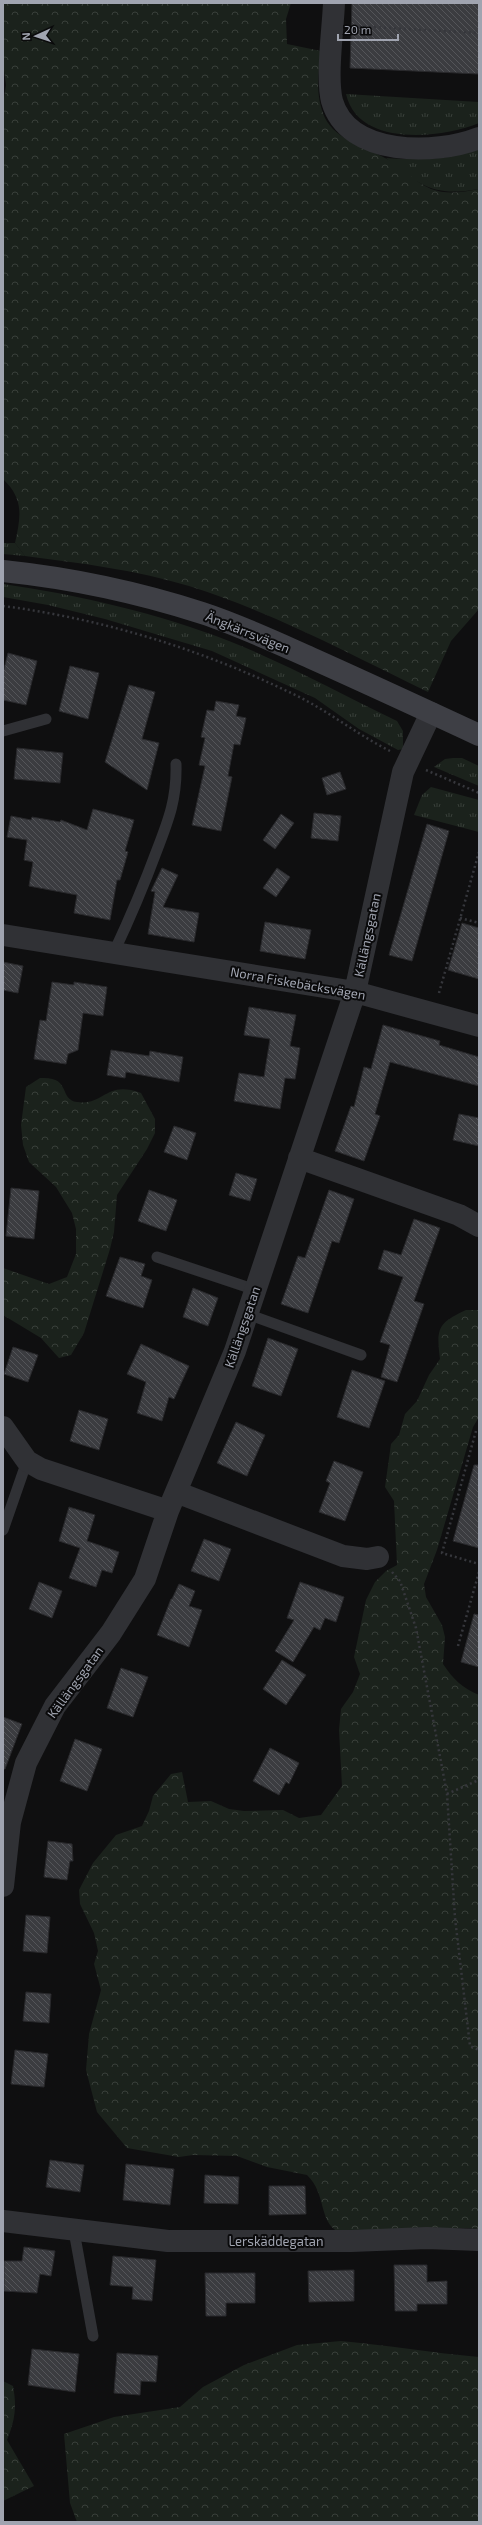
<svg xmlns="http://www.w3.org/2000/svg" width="482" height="2525" font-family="'Exo 2',sans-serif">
  <defs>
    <pattern id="grass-tufts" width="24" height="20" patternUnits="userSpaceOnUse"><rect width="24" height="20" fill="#1b221c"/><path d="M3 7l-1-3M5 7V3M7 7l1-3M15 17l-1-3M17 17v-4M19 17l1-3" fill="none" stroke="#393f3a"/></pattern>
    <pattern id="forest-crowns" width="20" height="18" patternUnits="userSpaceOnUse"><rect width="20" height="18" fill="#1b221c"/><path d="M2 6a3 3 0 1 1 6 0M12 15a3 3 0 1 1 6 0" fill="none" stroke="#393f3a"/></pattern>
    <pattern id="building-back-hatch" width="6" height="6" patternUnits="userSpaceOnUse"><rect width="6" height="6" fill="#3b3c40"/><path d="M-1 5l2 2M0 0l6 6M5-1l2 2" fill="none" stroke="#545559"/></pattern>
  </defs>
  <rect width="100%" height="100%" fill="#0f0f10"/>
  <path fill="url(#grass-tufts)" d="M346,94L479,102V123C440,139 358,147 346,94Z
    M479,149V189C434,197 420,186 386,158C419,160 448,160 479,149Z
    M3,543H15L25,556L3,554Z
    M3,584C79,595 157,613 229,641C287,664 341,694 397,721L403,731V749L398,750L359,729L315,698L212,651L105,619L48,605L3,597Z
    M453,758H462L479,766V786L434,767L445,759Z
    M431,787L479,800V832L414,815L422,795Z"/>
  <path fill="url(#forest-crowns)" d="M3,3H291L286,19L287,44L321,51C318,74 315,96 325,118C336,140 366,147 385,158C402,166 413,181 431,189C447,195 463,192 479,189V609L451,641L428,692C350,654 272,612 189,586C136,570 80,563 25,556L15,543C21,516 24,499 3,479V104L6,85L3,63Z
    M40,1078C72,1076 58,1099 77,1102C105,1106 105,1080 141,1093L155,1119V1133L147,1149L117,1195L114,1232L110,1249L84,1333L71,1355L59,1358L41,1338L3,1315V1268L49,1284L67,1277L76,1254V1229L72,1213L56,1187L29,1162L23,1145L21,1125L26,1087Z
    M466,1310H479V1417L473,1427L437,1550L424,1584L426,1597L442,1625L445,1637L443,1664C453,1679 462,1688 479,1695V2229L465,2228L339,2232C318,2222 327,2194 307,2175L267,2167L237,2156L193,2155L179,2157L127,2148L97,2112L86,2070L89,2034L101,1990L94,1964L98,1951L94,1933L80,1904L79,1890L93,1863L116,1835L142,1826L149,1811L153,1796L171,1774L182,1772L188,1802L211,1801L229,1809L244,1811L283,1810L299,1818L321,1815L342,1786L339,1730L341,1709L353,1692L360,1674L354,1657L366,1600L375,1582L386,1571L397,1565L394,1501L385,1487L391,1444L399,1435L405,1414L417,1401L429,1375L440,1359C436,1328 438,1323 466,1310Z
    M341,2341C387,2345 433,2353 479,2357V2522H77L70,2503L64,2434L114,2417L180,2407L203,2387L244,2365L297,2345Z
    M3,2381L13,2386C17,2407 15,2420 7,2440L34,2486L3,2501Z"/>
  <path fill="url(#building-back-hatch)" stroke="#29292c" d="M352,3H479V74L350,68Z
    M8,653L37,661L26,705L3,700V673Z
    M70,666L99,673L88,719L59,711Z
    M129,685L155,692L142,739L159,743L147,790L105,762Z
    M216,701L239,705L236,716L246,718L240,745L234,744L228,776L232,777L221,831L192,825L205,766L199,765L205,738L201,737L207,710L214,711Z
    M17,748L63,753L60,783L14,779Z
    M340,772L346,789L327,795L322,778Z
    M93,809L134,820L125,851L128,852L120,880H117L110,920L74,913L77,895L29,886L33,862L24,860L27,840L7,837L11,816L31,820L32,817L60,822L61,820L87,830Z
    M314,813L341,816L338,841L311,838Z
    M281,814L294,823L275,849L263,840Z
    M427,824L449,831L412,961L389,955Z
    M162,868L178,875L163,907L199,913L194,942L148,934L155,892L151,891Z
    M277,868L290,877L276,897L263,888Z
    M265,922L311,930L305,959L260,951Z
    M462,923L479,928V979L448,970Z
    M3,962L23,966L18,993L3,990Z
    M52,982L74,985V982L107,987L103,1016L83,1013L78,1050L68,1054L66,1064L34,1059L40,1020L46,1021Z
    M249,1007L296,1015L290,1046L300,1048L295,1079L285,1078L280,1109L234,1101L239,1073L264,1077L270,1039L244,1035Z
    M383,1025L440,1041L439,1045L479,1057V1086L390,1062L375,1114L380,1116L364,1161L335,1151L351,1106L354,1107L364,1067L371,1069Z
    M111,1050L149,1056L150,1051L183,1057L179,1082L126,1072L125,1078L107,1075Z
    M459,1114L479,1118V1146L453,1140Z
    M174,1126L196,1133L187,1160L164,1152Z
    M236,1173L257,1179L250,1201L229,1195Z
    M11,1188L39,1191L34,1239L6,1236Z
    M149,1190L177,1200L166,1231L138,1221Z
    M329,1190L354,1199L339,1243L332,1241L308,1313L281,1304L298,1256L305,1258Z
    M414,1219L440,1228L414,1301L424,1304L397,1382L381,1377L390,1345L380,1342L403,1277L378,1269L384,1250L401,1255Z
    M120,1257L145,1264L141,1276L152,1280L143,1308L106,1296Z
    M193,1288L218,1298L208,1326L183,1317Z
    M268,1338L298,1349L281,1396L252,1386Z
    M141,1344L189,1366L174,1399L169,1397L162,1421L137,1413L146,1382L127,1374Z
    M13,1347L38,1355L28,1382L4,1374Z
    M352,1370L385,1381L369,1428L337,1417Z
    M79,1410L108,1419L99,1450L70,1441Z
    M236,1422L265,1435L247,1476L217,1463Z
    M334,1461L363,1472L345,1521L319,1512L330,1483L326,1481Z
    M474,1465H479V1548L453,1541Z
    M69,1507L95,1515L87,1541L119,1552L112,1573L102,1570L96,1587L69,1578L80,1548L59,1541Z
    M204,1539L231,1549L219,1581L191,1571Z
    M39,1582L62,1591L52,1618L29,1609Z
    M300,1582L344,1597L336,1622L325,1618L320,1630L314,1627L293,1662L275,1651L294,1620L287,1618Z
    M179,1584L195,1591L189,1606L202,1610L189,1647L157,1635L171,1599H172Z
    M474,1614L479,1615V1667L461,1662Z
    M282,1660L306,1675L286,1705L263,1689Z
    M121,1668L148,1677L133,1717L107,1708Z
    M3,1717L22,1724L5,1769H3Z
    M75,1739L102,1749L87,1791L60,1781Z
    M270,1748L299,1763L289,1784L286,1782L279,1795L253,1781Z
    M48,1841L72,1844L73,1861H70L67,1880L44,1877Z
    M26,1915L50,1917L47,1953L23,1951Z
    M26,1992L51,1994L49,2023L23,2021Z
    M15,2050L48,2054L44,2087L11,2084Z
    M50,2160L84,2165L80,2192L46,2187Z
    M126,2164L174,2169L170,2205L123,2200Z
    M205,2175L239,2177L238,2204L204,2203Z
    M269,2186H305L306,2214L269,2215Z
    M24,2247L55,2251L51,2276L40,2274L37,2293L4,2291V2261H22Z
    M113,2256L156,2260L152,2301L132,2299L133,2287L110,2285Z
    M394,2265H427V2282L447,2281V2304H417V2311H395Z
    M354,2270V2301L309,2302L308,2271Z
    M205,2273H255V2303H226V2316H206Z
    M32,2349L79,2354L75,2392L28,2385Z
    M117,2353L158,2356L156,2382L141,2381L140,2395L114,2393Z"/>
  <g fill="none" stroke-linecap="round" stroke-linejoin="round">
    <path stroke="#36373c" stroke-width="2.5" stroke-dasharray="2 3" stroke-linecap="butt" d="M354,26L479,33
      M3,606C103,619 200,649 291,693C326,709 356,734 390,751
      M426,770L479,793
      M460,918L479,923
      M439,993L479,852
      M476,1431L442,1553L479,1564
      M392,1572L400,1581L416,1628L447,1794L455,1918L470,2046L479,2050
      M458,1646L479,1572
      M447,1794L479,1780"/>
    <path stroke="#303135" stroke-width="11" d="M3,731L46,719
      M114,952C130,918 144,885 157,850C169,819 177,798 176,764
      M157,1257L256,1290
      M247,1314L361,1355
      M3,1530L27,1461
      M74,2231L93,2336"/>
    <path stroke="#303135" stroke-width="22" d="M334,3C333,29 326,77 332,101C348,157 436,155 479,138
      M3,935L355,992L479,1026
      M299,1158L459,1215L479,1226
      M3,1427L27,1461L41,1469L168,1511
      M176,1492L343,1556L367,1559L378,1557
      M3,1886L10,1822L26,1763L55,1706L111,1633L145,1579L168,1511L235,1351L355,992L403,772L431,713
      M3,2221L168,2241H351L427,2238L479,2240"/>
    <path stroke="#3e3f45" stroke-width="22" d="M3,571C70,578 137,592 202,613C239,625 275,642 311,658C367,683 423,709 479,735"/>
  </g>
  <g text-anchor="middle" stroke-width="4" stroke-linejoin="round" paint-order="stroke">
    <g font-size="13" fill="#a0a4b0" stroke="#0a0a0b">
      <text transform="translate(248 632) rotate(22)" y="5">Ängkärrsvägen</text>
      <text transform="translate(367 935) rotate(-78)" y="5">Källängsgatan</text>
      <text transform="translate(298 983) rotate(10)" y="5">Norra Fiskebäcksvägen</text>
      <text transform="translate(242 1327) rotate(-71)" y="5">Källängsgatan</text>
      <text transform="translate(75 1682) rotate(-54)" y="5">Källängsgatan</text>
      <text x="276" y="2246">Lerskäddegatan</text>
    </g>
  </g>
  <rect width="482" height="2525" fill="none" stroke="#a0a4b0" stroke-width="8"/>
  <g transform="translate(36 36) rotate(267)" stroke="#0a0a0b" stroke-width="3" paint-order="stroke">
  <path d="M0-3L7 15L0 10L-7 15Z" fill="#a0a4b0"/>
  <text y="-6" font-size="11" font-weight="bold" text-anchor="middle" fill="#a0a4b0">N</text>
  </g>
  <path d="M338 34v6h60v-6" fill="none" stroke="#a0a4b0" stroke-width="2"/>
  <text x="344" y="34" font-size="12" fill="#a0a4b0" stroke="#0a0a0b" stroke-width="3" paint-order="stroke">20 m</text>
</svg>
